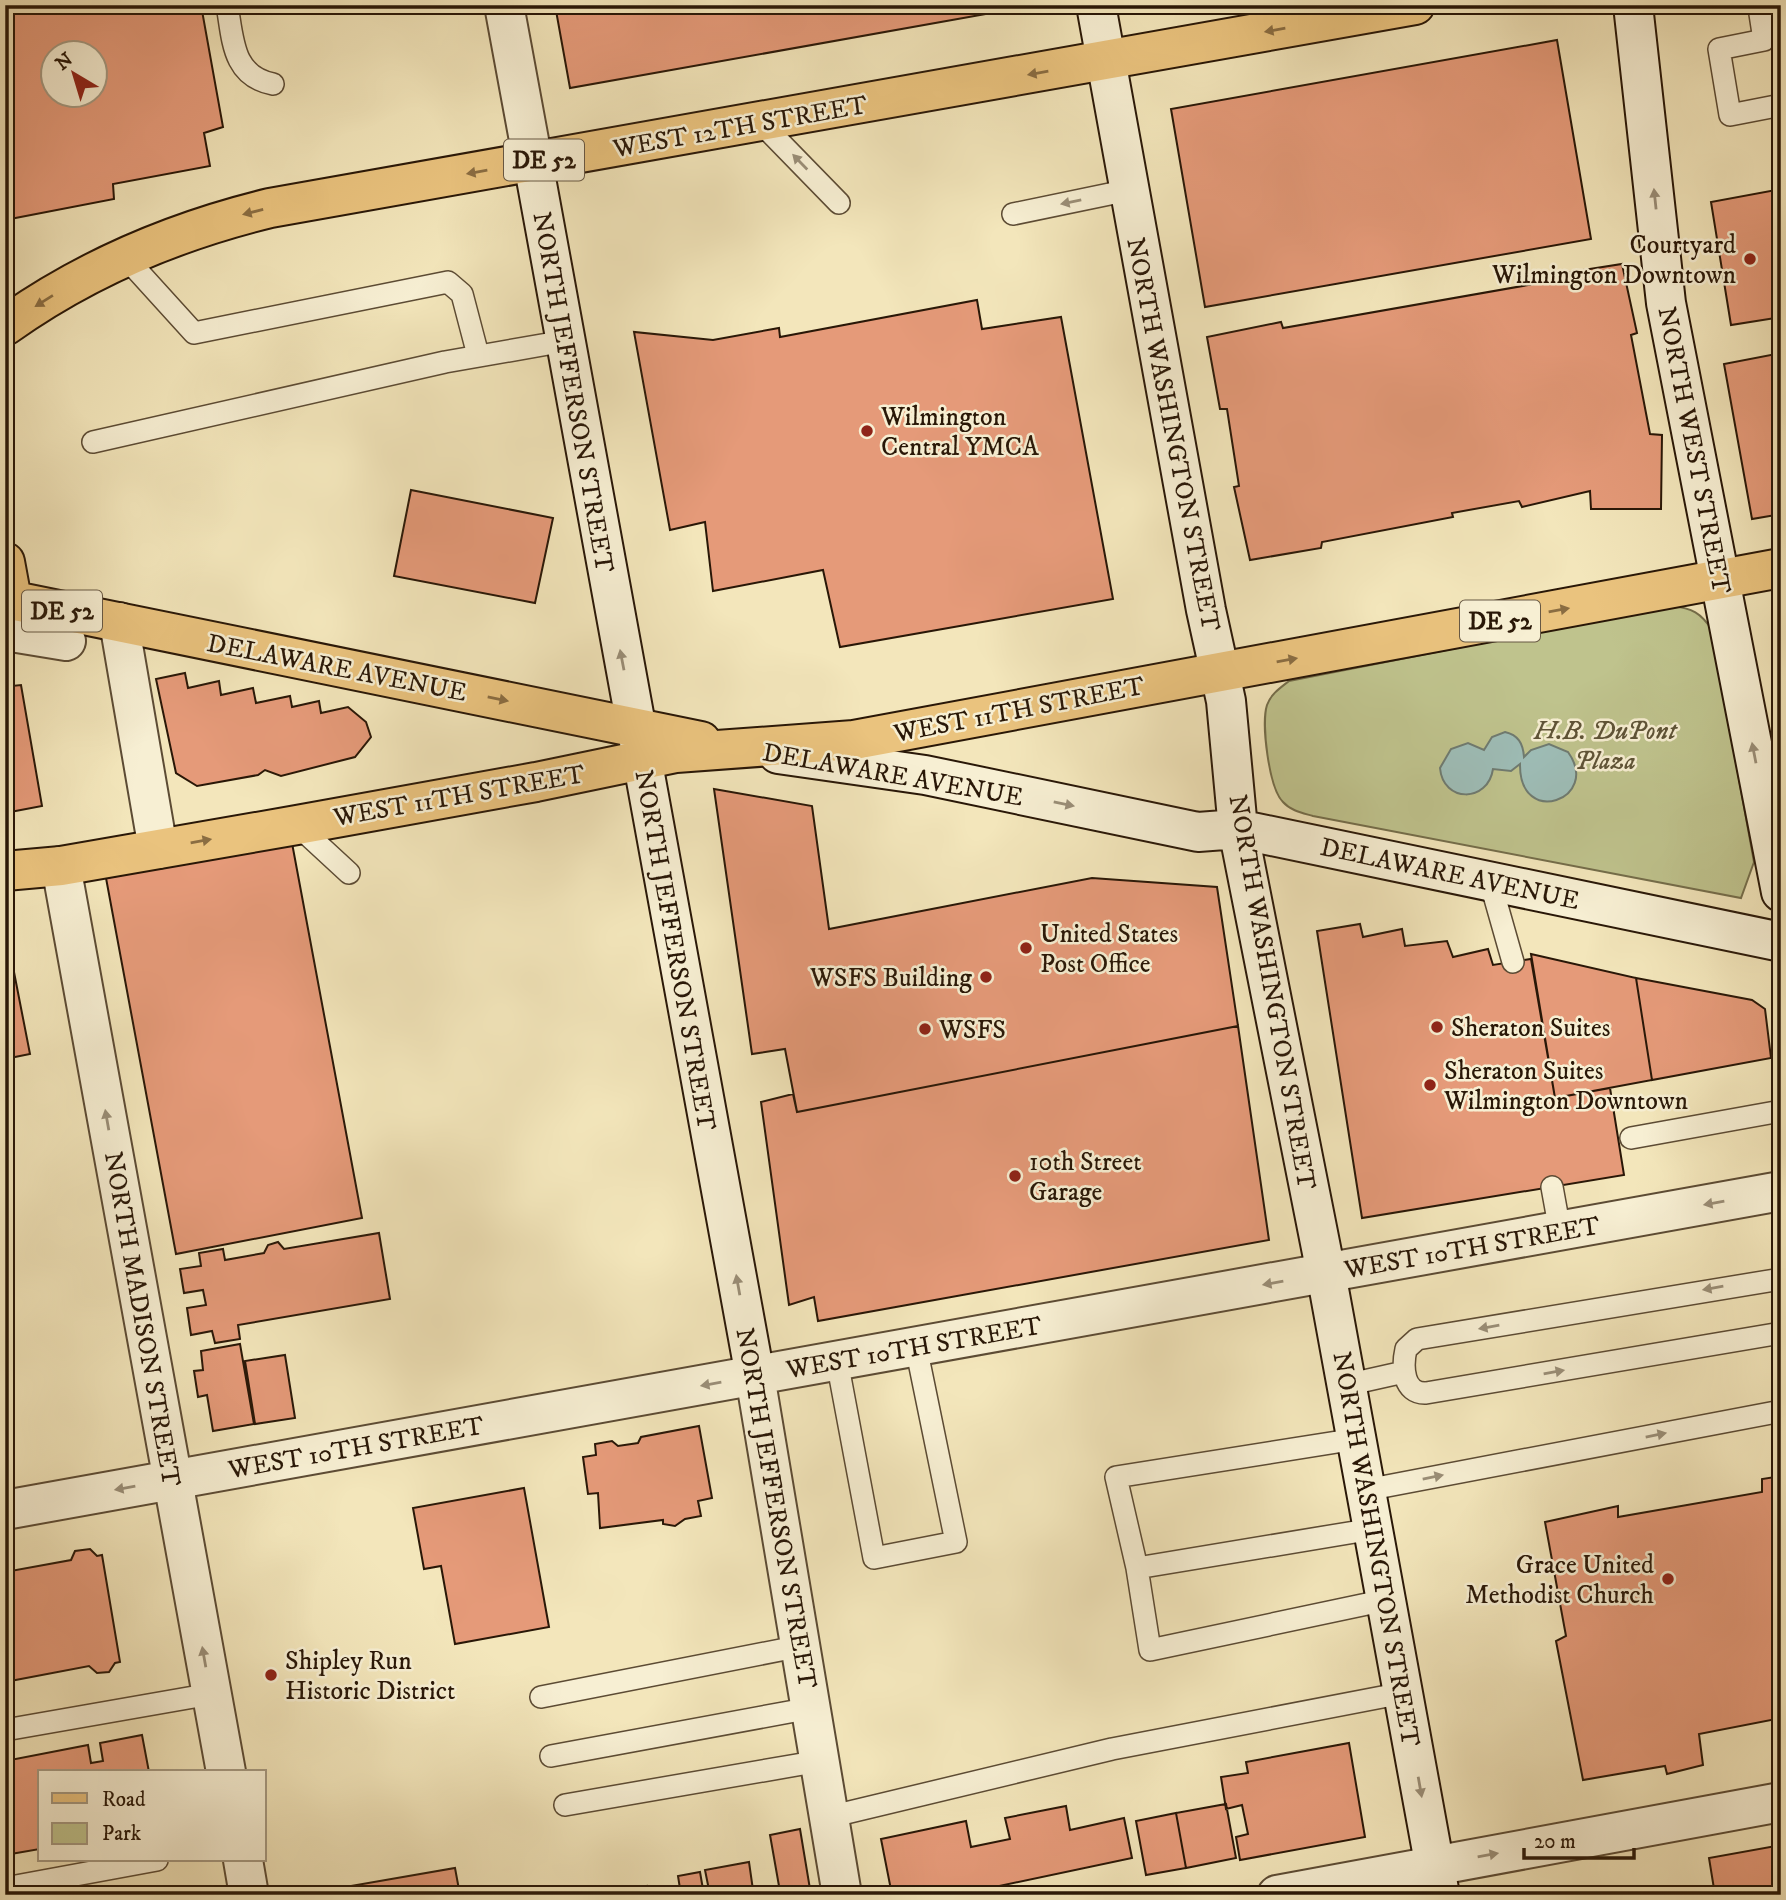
<svg xmlns="http://www.w3.org/2000/svg" width="1786" height="1900" font-family="'IM FELL DW Pica',serif">
  <rect width="100%" height="100%" fill="#f3e6bb"/>
  <filter id="stains"><feTurbulence type="fractalNoise" baseFrequency=".00286" numOctaves="4"/><feColorMatrix values="0 0 0 0 .2 0 0 0 0 .09 0 0 0 0 .02 0 0 0 .5 -.17"/></filter>
  <radialGradient id="worn" r=".72"><stop offset=".6" stop-color="#630" stop-opacity="0"/><stop offset="1" stop-color="#630" stop-opacity=".3"/></radialGradient>
  <path fill="#bfc38d" stroke="#746d4a" stroke-width="2" d="M1672,606C1692,608 1701,613 1712,630L1754,862L1741,898L1313,816C1303,813 1291,811 1283,802C1269,788 1261,724 1267,705C1271,694 1280,688 1289,681Z"/>
  <path fill="#9ebeb8" stroke="#6f7b71" stroke-width="2" d="M1505,732C1518,735 1523,743 1524,757L1531,750L1549,744L1568,752C1602,799 1519,829 1520,764L1511,771L1493,769C1488,803 1443,803 1440,768L1451,749L1468,743L1484,750L1492,737Z"/>
  <path fill="#e59a79" stroke="#291707" stroke-width="2" fill-rule="evenodd" d="M5,5H201L223,127L204,133L210,166L113,184L114,199L5,220ZM52,52H94V94H52Z
    M555,5H1020V8L570,88Z
    M1557,40L1591,239L1205,307L1171,109Z
    M1781,189V317L1731,325L1711,202Z
    M1622,264L1637,333L1631,335L1650,434L1662,435L1661,509H1591L1590,491L1522,507L1519,501L1452,513L1453,517L1322,542L1321,548L1250,560L1234,487L1239,486L1227,409H1220L1207,337L1281,322L1283,328L1551,281V275Z
    M977,300L982,329L1061,317L1113,599L840,647L823,570L713,591L705,522L670,530L634,332L713,340L779,328L780,337Z
    M1781,353V514L1752,519L1724,364Z
    M411,490L553,518L535,603L394,576Z
    M5,667L12,686L21,685L42,806L5,813Z
    M185,673L188,688L219,681L221,695L253,688L256,703L290,696L292,707L319,701L321,713L348,707L366,722L371,737L355,757L281,776L265,770L258,775L197,786L176,773L156,679Z
    M714,789L812,806L829,929L1092,878L1217,887L1238,1026L797,1112L785,1049L752,1054Z
    M292,843L362,1218L176,1254L106,878Z
    M1360,924L1363,937L1402,929L1405,946L1447,941L1453,957L1488,949L1493,965L1531,959L1555,1098L1610,1088L1624,1175L1362,1218L1317,931Z
    M5,926L30,1054L5,1059Z
    M1531,954L1636,978L1652,1080L1555,1098Z
    M1636,978L1752,1000L1765,1009L1771,1058L1652,1080Z
    M1238,1026L1269,1240L818,1321L814,1297L789,1305L761,1102L793,1094L797,1112Z
    M379,1233L390,1299L238,1325L240,1339L215,1343L212,1331L191,1335L187,1308L206,1305L203,1290L184,1293L180,1269L201,1266L199,1253L223,1249L225,1260L264,1253L268,1245L278,1242L284,1249Z
    M240,1344L254,1424L213,1431L207,1395L198,1397L194,1371L203,1370L201,1351Z
    M285,1355L295,1418L255,1424L245,1361Z
    M699,1426L712,1498L698,1501L701,1516L685,1519L675,1526L663,1524V1520L600,1528L598,1493L588,1494L583,1457L596,1455L595,1444L612,1441L618,1446L638,1443L641,1437Z
    M1781,1476V1718L1699,1734L1703,1765L1667,1774L1665,1766L1583,1780L1556,1641L1566,1636L1545,1522L1618,1506V1517L1762,1492V1479Z
    M524,1488L549,1627L455,1644L441,1566L424,1569L413,1508Z
    M90,1549L97,1556L102,1555L120,1662L115,1663L109,1672L97,1673L89,1666L5,1682V1572L71,1560L75,1551Z
    M142,1735L149,1772H40V1849L5,1855V1761L88,1745L91,1763L103,1761L100,1743Z
    M1349,1743L1365,1837L1240,1860L1236,1837L1248,1834L1242,1805L1226,1809L1221,1777L1248,1773L1246,1762Z
    M1226,1804L1236,1858L1186,1868L1176,1813Z
    M1066,1806L1070,1830L1124,1818L1132,1858L957,1895H892L881,1839L966,1821L971,1847L1010,1839L1005,1818Z
    M1176,1813L1186,1868L1146,1875L1136,1821Z
    M800,1829L811,1895H710L705,1870L749,1862L753,1890L779,1886L770,1835Z
    M1781,1845V1895H1715L1709,1858Z
    M455,1868L460,1895H347L345,1887Z
    M700,1872L704,1895H681L678,1876Z
    M647,1886L649,1895H610V1892Z"/>
  <g fill="none" stroke-linecap="round" stroke-linejoin="round">
    <g stroke="#5c4b34" stroke-width="24">
      <path id="lane" d="M227,5C233,39 232,76 273,84
        M1781,10L1760,14L1764,40L1719,49L1730,115L1781,105
        M760,122L839,203
        M1013,214L1129,190
        M125,257L194,333L448,282L462,294L478,355
        M93,442L445,362L565,341
        M297,825L349,873
        M1490,881L1513,962
        M1631,1138L1781,1111
        M1552,1187L1560,1231
        M1781,1279L1417,1339L1406,1349C1402,1367 1403,1394 1426,1393L1781,1333
        M837,1361L874,1558L956,1542L916,1347
        M1346,1385L1404,1372
        M1356,1439L1116,1477L1137,1568L1150,1650L1386,1600
        M1366,1490L1781,1411
        M1137,1568L1373,1529
        M541,1697L801,1646
        M5,1730L211,1694
        M551,1756L811,1708
        M565,1805L820,1761
        M829,1817L1112,1749L1403,1693
        M5,1888L157,1860"/>
    </g>
    <g stroke="#5c4b34" stroke-width="42">
      <path id="street" d="M504,5L533,162
        M119,622L158,849
        M5,631L66,641
        M61,866L226,1772
        M755,1376L842,1895
        M5,1510L1781,1191
        M243,1860L249,1895
        M1277,1895L1781,1802"/>
    </g>
    <g stroke="#291707" stroke-width="42">
      <path id="secondary" d="M1096,5L1206,610L1226,701L1238,829L1326,1273L1440,1895
        M1633,5L1666,303L1781,892
        M533,162L755,1376
        M778,754L925,775L1198,832L1238,829L1781,942"/>
    </g>
    <g stroke="#291707" stroke-width="42">
      <path id="primary" d="M5,326C85,269 175,231 270,208L1415,5
        M5,562L12,600
        M5,599L701,741
        M5,871L61,866L297,825L536,782L676,753L854,740L1781,568"/>
    </g>
    <use href="#lane" stroke="#f7efd3" stroke-width="21"/>
    <use href="#street" stroke="#f7efd3" stroke-width="38"/>
    <use href="#secondary" stroke="#f7efd3" stroke-width="38"/>
    <use href="#primary" stroke="#eac37e" stroke-width="38"/>
  </g>
  <defs><path id="oneway-solid" d="M-6-.8H1V-3.2L6.5 0L1 3.2V.8H-6Z" transform="scale(1.75)"/></defs>
  <g fill="#8a6d42">
    <use href="#oneway-solid" transform="translate(1275 30) rotate(170)"/>
    <use href="#oneway-solid" transform="translate(1038 73) rotate(170)"/>
    <use href="#oneway-solid" transform="translate(477 172) rotate(170)"/>
    <use href="#oneway-solid" transform="translate(253 212) rotate(166)"/>
    <use href="#oneway-solid" transform="translate(44 301) rotate(148)"/>
    <use href="#oneway-solid" transform="translate(1559 610) rotate(-10)"/>
    <use href="#oneway-solid" transform="translate(1287 660) rotate(-10)"/>
    <use href="#oneway-solid" transform="translate(498 699) rotate(11)"/>
    <use href="#oneway-solid" transform="translate(201 841) rotate(-10)"/>
  </g>
  <g fill="#9a8e77">
    <use href="#oneway-solid" transform="translate(800 162) rotate(-134)"/>
    <use href="#oneway-solid" transform="translate(1655 199) rotate(-96)"/>
    <use href="#oneway-solid" transform="translate(1071 202) rotate(168)"/>
    <use href="#oneway-solid" transform="translate(622 660) rotate(-101)"/>
    <use href="#oneway-solid" transform="translate(1754 753) rotate(-101)"/>
    <use href="#oneway-solid" transform="translate(1064 804) rotate(12)"/>
    <use href="#oneway-solid" transform="translate(107 1120) rotate(-100)"/>
    <use href="#oneway-solid" transform="translate(1714 1203) rotate(170)"/>
    <use href="#oneway-solid" transform="translate(1273 1283) rotate(170)"/>
    <use href="#oneway-solid" transform="translate(738 1285) rotate(-100)"/>
    <use href="#oneway-solid" transform="translate(1713 1288) rotate(170)"/>
    <use href="#oneway-solid" transform="translate(1489 1327) rotate(170)"/>
    <use href="#oneway-solid" transform="translate(1554 1372) rotate(-10)"/>
    <use href="#oneway-solid" transform="translate(711 1384) rotate(170)"/>
    <use href="#oneway-solid" transform="translate(1656 1435) rotate(-11)"/>
    <use href="#oneway-solid" transform="translate(1433 1477) rotate(-11)"/>
    <use href="#oneway-solid" transform="translate(125 1488) rotate(170)"/>
    <use href="#oneway-solid" transform="translate(204 1657) rotate(-100)"/>
    <use href="#oneway-solid" transform="translate(1420 1787) rotate(80)"/>
    <use href="#oneway-solid" transform="translate(1488 1855) rotate(-10)"/>
  </g>
  <g fill="#8f2418" stroke="#f7efd3" stroke-width="2.5">
    <circle cx="1750" cy="259" r="7"/>
    <circle cx="867" cy="431" r="7"/>
    <circle cx="1026" cy="948" r="7"/>
    <circle cx="986" cy="977" r="7"/>
    <circle cx="1437" cy="1027" r="7"/>
    <circle cx="925" cy="1029" r="7"/>
    <circle cx="1430" cy="1085" r="7"/>
    <circle cx="1015" cy="1176" r="7"/>
    <circle cx="1668" cy="1579" r="7"/>
    <circle cx="271" cy="1675" r="7"/>
  </g>
  <g text-anchor="middle" stroke-width="5" stroke-linejoin="round" paint-order="stroke">
    <g fill="#f7efd3" stroke="#675844" stroke-width="2">
      <rect x="504" y="139.5" width="80" height="41" rx="5"/>
      <rect x="22" y="590.5" width="80" height="41" rx="5"/>
      <rect x="1460" y="600.5" width="80" height="41" rx="5"/>
    </g>
    <g font-size="24" font-weight="bold" fill="#291707">
      <text x="544" y="168">DE 52</text>
      <text x="62" y="619">DE 52</text>
      <text x="1500" y="629">DE 52</text>
    </g>
    <g font-size="26" fill="#291707" stroke="#f7efd3">
      <text transform="translate(740 126) rotate(-10)" y="9">WEST 12TH STREET</text>
      <text transform="translate(574 392) rotate(80)" y="9">NORTH JEFFERSON STREET</text>
      <text transform="translate(1174 434) rotate(79)" y="9">NORTH WASHINGTON STREET</text>
      <text transform="translate(1695 450) rotate(79)" y="9">NORTH WEST STREET</text>
      <text transform="translate(337 667) rotate(11)" y="9">DELAWARE AVENUE</text>
      <text transform="translate(1019 709) rotate(-11)" y="9">WEST 11TH STREET</text>
      <text transform="translate(893 774) rotate(10)" y="9">DELAWARE AVENUE</text>
      <text transform="translate(459 795) rotate(-10)" y="9">WEST 11TH STREET</text>
      <text transform="translate(1450 873) rotate(12)" y="9">DELAWARE AVENUE</text>
      <text transform="translate(676 950) rotate(80)" y="9">NORTH JEFFERSON STREET</text>
      <text transform="translate(1273 992) rotate(80)" y="9">NORTH WASHINGTON STREET</text>
      <text transform="translate(1472 1247) rotate(-10)" y="9">WEST 10TH STREET</text>
      <text transform="translate(143 1319) rotate(80)" y="9">NORTH MADISON STREET</text>
      <text transform="translate(914 1347) rotate(-10)" y="9">WEST 10TH STREET</text>
      <text transform="translate(356 1447) rotate(-10)" y="9">WEST 10TH STREET</text>
      <text transform="translate(777 1508) rotate(80)" y="9">NORTH JEFFERSON STREET</text>
      <text transform="translate(1377 1549) rotate(80)" y="9">NORTH WASHINGTON STREET</text>
    </g>
    <g font-size="26" fill="#291707" stroke="#f7efd3" text-anchor="start">
      <text x="1736" y="253" text-anchor="end">Courtyard<tspan x="1736" dy="30">Wilmington Downtown</tspan></text>
      <text x="881" y="425">Wilmington<tspan x="881" dy="30">Central YMCA</tspan></text>
      <text x="1040" y="942">United States<tspan x="1040" dy="30">Post Office</tspan></text>
      <text x="972" y="986" text-anchor="end">WSFS Building</text>
      <text x="1451" y="1036">Sheraton Suites</text>
      <text x="939" y="1038">WSFS</text>
      <text x="1444" y="1079">Sheraton Suites<tspan x="1444" dy="30">Wilmington Downtown</tspan></text>
      <text x="1029" y="1170">10th Street<tspan x="1029" dy="30">Garage</tspan></text>
      <text x="1654" y="1573" text-anchor="end">Grace United<tspan x="1654" dy="30">Methodist Church</tspan></text>
      <text x="285" y="1669">Shipley Run<tspan x="285" dy="30">Historic District</tspan></text>
    </g>
    <g font-size="26" font-style="italic" fill="#5e5336" stroke="#f7efd3">
      <text x="1605" y="739">H.B. DuPont<tspan x="1605" dy="30">Plaza</tspan></text>
    </g>
  </g>
  <rect width="1786" height="1900" fill="none" stroke="#f3e6bb" stroke-width="28"/>
  <rect x="7" y="7" width="1772" height="1886" fill="none" stroke="#291707" stroke-width="3.5"/>
  <rect x="14" y="14" width="1758" height="1872" fill="none" stroke="#291707" stroke-width="2"/>
  <rect x="38" y="1770" width="228" height="91" fill="#f7efd3" stroke="#a59981" stroke-width="2"/>
  <rect x="52" y="1793" width="35" height="10" fill="#eac37e" stroke="#a59981" stroke-width="2"/>
  <text x="102" y="1806" font-size="21" fill="#291707">Road</text>
  <rect x="52" y="1823" width="35" height="21" fill="#bfc38d" stroke="#a59981" stroke-width="2"/>
  <text x="102" y="1840" font-size="21" fill="#291707">Park</text>
  <g transform="translate(74 74) rotate(322)"><circle r="33" fill="#f7efd3" stroke="#a59981" stroke-width="2"/>
  <path d="M0-5L12 26L0 18L-12 26Z" fill="#8f2418"/>
  <text y="-10" font-size="19" font-weight="bold" text-anchor="middle" fill="#291707">N</text>
  </g>
  <path d="M1524 1848v10h110v-10" fill="none" stroke="#291707" stroke-width="3.5"/>
  <text x="1534" y="1848" font-size="21" fill="#291707" stroke="#f7efd3" stroke-width="5" paint-order="stroke">20 m</text>
  <rect width="100%" height="100%" filter="url(#stains)"/>
  <rect width="100%" height="100%" fill="url(#worn)"/>
</svg>
